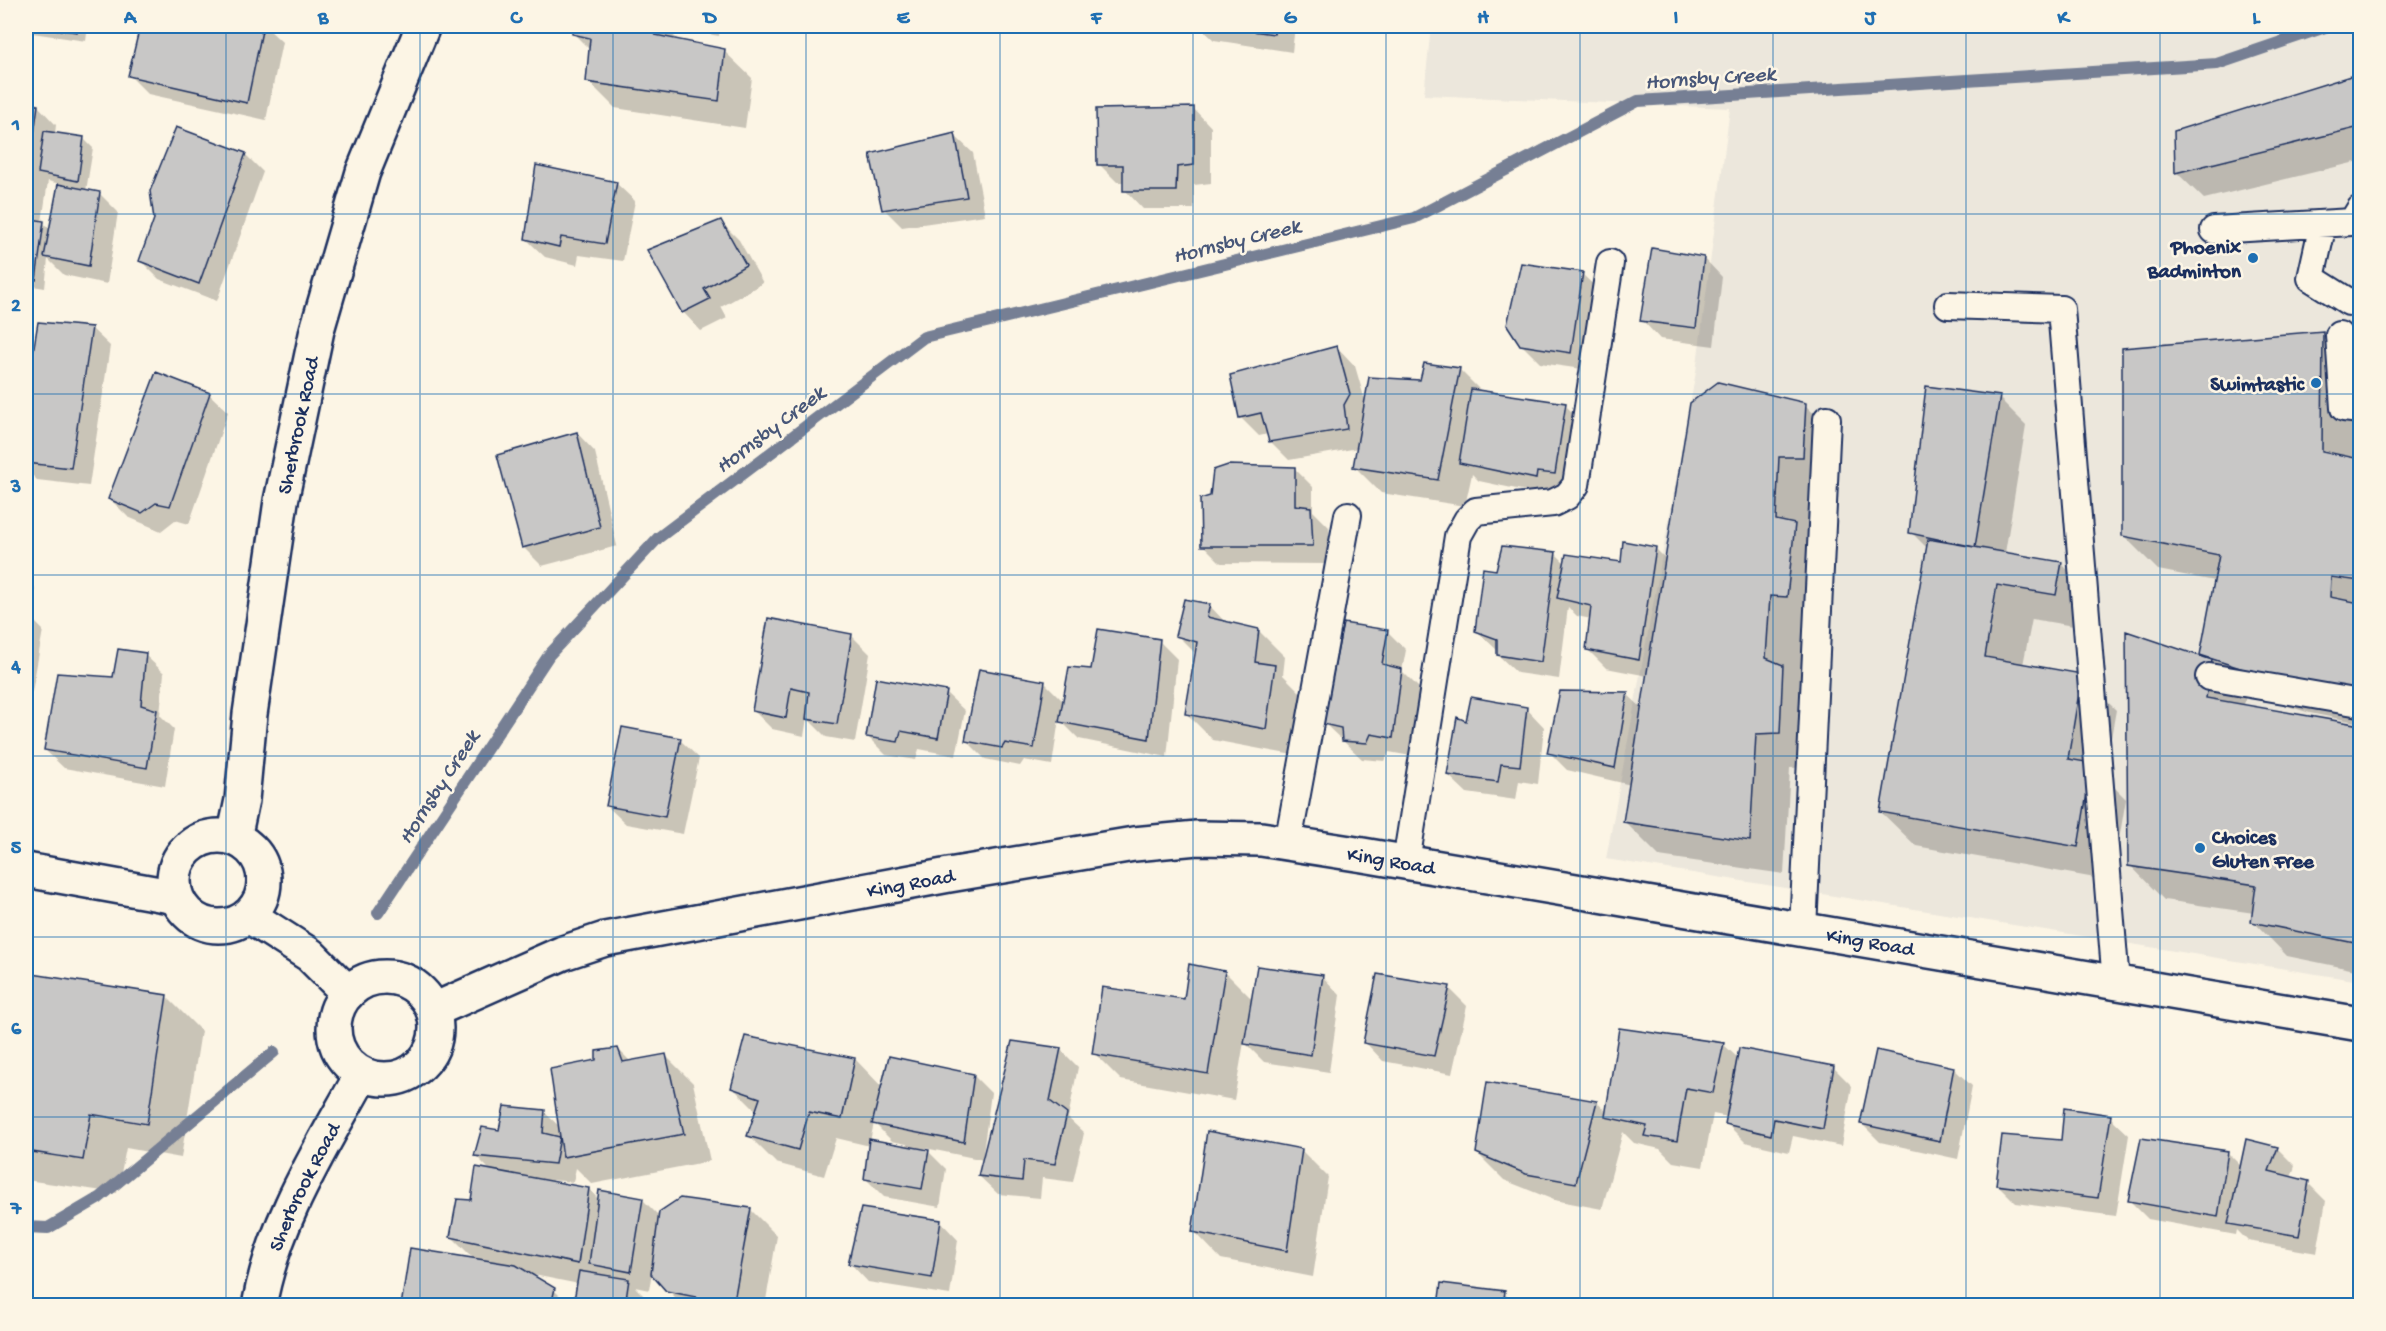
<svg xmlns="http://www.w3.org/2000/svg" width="2386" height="1331" font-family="'Gochi Hand',sans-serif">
  <rect width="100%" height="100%" fill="#fcf5e5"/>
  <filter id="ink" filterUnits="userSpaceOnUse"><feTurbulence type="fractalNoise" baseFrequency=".0167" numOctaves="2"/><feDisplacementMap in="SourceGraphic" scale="12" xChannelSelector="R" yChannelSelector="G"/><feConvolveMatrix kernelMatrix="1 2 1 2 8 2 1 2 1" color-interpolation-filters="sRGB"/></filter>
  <g filter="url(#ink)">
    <path fill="#ece7dc" d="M1431,26H2360V981L1606,859L1696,372L1730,108L1424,95Z"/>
    <path fill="#0003" fill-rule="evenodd" d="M26,26H88L86,41L26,32Z
      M142,26H265L282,42L266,120L148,94L130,76Z
      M574,26H720L719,36L664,26L680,42L724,51L752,78L745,128L615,108L588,81L590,50L574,34Z
      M1199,26H1295L1292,52L1214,40Z
      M2357,76L2360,79V161L2204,199L2177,173Z
      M26,104L38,106L56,125L55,134L84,139L93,148L86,191L100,194L118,212L107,284L64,275L48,259L45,288L26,285ZM48,181L60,184L51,230L42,222Z
      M1193,108L1211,127V183L1194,185V209H1143L1125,190V182H1117L1099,164Z
      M954,135L973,153L985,215L902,227L884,209Z
      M245,154L263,172L217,301L159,279L141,261L156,219Z
      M616,183L635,201L623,261L579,255L577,265L545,257L526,239Z
      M720,221L739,240L763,283L721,307L727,318L701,331L683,312Z
      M1704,258L1722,277L1714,346L1660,339L1642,320Z
      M1582,274L1601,292L1589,370L1540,363L1521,344Z
      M91,328L110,346L89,486L37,480L26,469V354L34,355Z
      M2322,332L2357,367L2356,460L2360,461V723L2310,713L2246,693L2244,706L2360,727V971L2287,956L2253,921L2254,913L2164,900L2130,865L2201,657L2215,581L2158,570L2123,535Z
      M1337,347L1355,366L1366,404L1460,370L1482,392L1565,405L1583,423L1573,491L1554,497L1479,481L1472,474L1465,506L1381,493L1354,466L1358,448L1289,460L1270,441L1268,434L1259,436L1240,417Z
      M209,394L228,412L189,524L175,520L161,531L128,517L110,499Z
      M1999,398L2026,425L2005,553L2061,563L2095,598L2091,629L2032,619L2023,665L2081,676L2116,710L2104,777L2126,799L2112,881L1916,846L1881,812L1928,549L1911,532Z
      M1805,405L1840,439L1837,491H1813L1822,631L1804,630L1800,684L1817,701L1814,767L1790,768L1784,874L1659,856L1625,822L1631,785L1567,770L1549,752L1627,694L1643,709L1648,676L1606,668L1588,650L1591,619L1577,616L1568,607L1559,679L1517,673L1498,655V651L1477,631L1497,571L1555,553L1566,564H1622L1655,548L1667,560Z
      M577,433L595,452L617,546L542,566L524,548L499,456Z
      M1294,468L1313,487V511L1329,527L1330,564L1221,563L1203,545Z
      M26,575L35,588L31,618L43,630L32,692L26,691Z
      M1209,605L1226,623L1258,630L1285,657L1283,675L1302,694L1293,755L1213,740L1186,713L1197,655L1177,635Z
      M1387,631L1406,650L1402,671L1420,689L1411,756L1389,752L1385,761L1362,759L1325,724Z
      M852,636L870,654L855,742L826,737L807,718L804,736L772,729L754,711Z
      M1159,641L1177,659L1167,757L1079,739L1059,719L1052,765L1024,760L1020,766L985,759L966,740L1044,682L1064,702L1092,671Z
      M145,655L164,673L160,715L174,729L165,786L64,768L45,750L114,679Z
      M946,693L965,711L956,756L919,749L916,760L886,755L868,737Z
      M1526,708L1544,727L1538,784L1519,781L1516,800L1467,793L1448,775L1467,723Z
      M680,740L699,758L683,834L626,824L607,806Z
      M1225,972L1253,1000L1322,976L1340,995L1329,1072L1264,1062L1244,1042L1234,1100L1121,1080L1094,1053L1185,1001Z
      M26,975L166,996L201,1031L181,1158L126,1148L117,1193L26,1180Z
      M1449,988L1467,1006L1452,1074L1383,1061L1365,1042Z
      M1723,1044L1739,1059L1833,1067L1852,1086L1841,1146L1793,1136L1789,1152L1745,1142L1727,1124L1728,1117L1713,1114L1703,1167L1673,1162L1660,1149L1634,1143L1623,1132L1602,1209L1554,1200L1504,1180L1477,1153L1597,1102L1607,1113Z
      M618,1049L631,1062L666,1056L693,1083L710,1161L592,1184L576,1168L573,1182L553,1180V1182L589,1189L599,1200L642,1199L660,1217L750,1209L777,1236L765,1306H683L652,1272L649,1290L635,1287L647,1299L646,1306H575L579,1284L529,1274L554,1290L570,1306H402L475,1260L451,1236L491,1171L476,1156L500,1132L544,1112L561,1128L597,1061Z
      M1060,1049L1078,1067L1068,1118L1084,1133L1073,1182L1042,1178L1040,1198L998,1194L979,1176L984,1160L925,1148L946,1169L940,1207L884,1197L866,1179L870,1146L836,1138L824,1176L776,1163L749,1136L757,1112L733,1088L855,1059L883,1088L973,1075L991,1093L983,1153H985ZM874,1123L892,1141L907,1144L906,1147L870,1141Z
      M1953,1068L1972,1086L1958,1159L1880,1142L1861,1123Z
      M2110,1117L2129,1135L2116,1216L2016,1203L1997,1184L2062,1142Z
      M2277,1148L2295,1166L2291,1178L2308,1183L2326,1201L2317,1253L2248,1241L2237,1230L2236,1235L2148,1219L2130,1201L2227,1152L2242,1167Z
      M1301,1150L1328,1177L1313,1277L1221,1259L1194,1231Z
      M940,1221L958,1240L950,1295L868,1282L850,1263Z
      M1504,1293L1517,1306H1439Z"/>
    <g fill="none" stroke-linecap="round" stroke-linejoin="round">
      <path stroke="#767f94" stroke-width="12" d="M378,913L549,655L658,538L924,337L1414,218L1638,101L2217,64L2328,26
        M26,1227L48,1228L99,1198L274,1052"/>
    </g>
    <path fill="#c8c7c6" stroke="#1b2f5e" stroke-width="1.5" d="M29,26H78L77,32Z
      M140,26H263L247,103L128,76Z
      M572,26H657L655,35L725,49L719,101L586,82L590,38L572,34Z
      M1214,26H1275L1274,34Z
      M2357,74L2360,89V127L2175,173L2174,131Z
      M26,102L38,105L26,192Z
      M1194,107V165L1177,167L1176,191H1123V165H1097L1096,109Z
      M176,127L246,153L199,284L139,261L154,219L150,191Z
      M44,131L84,137L78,181L38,173Z
      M955,133L967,197L882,210L870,154Z
      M536,165L617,182L605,244L561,237L559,247L525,239Z
      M58,184L100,192L89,266L44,257Z
      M26,218L44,221L36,280L26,278Z
      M721,220L746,265L704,289L710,299L682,313L647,250Z
      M1652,248L1704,257L1696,328L1640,321Z
      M1521,263L1583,272L1571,353L1520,345L1507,325Z
      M38,322L92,327L71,468L26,463V352L33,353Z
      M2323,331L2322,451L2360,459V581L2331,577L2330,597L2360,603V695L2274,679L2200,655L2219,555L2122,536V348Z
      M1337,346L1350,394L1344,405L1347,429L1269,442L1261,413L1239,418L1230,375Z
      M1424,363L1460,368L1438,480L1353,467L1369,377L1420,380Z
      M156,372L210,393L170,506L156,503L142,513L108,499Z
      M1718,382L1806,403L1803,457H1779L1776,520L1795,524L1787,597L1770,596L1766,658L1783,665L1780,733L1756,734L1750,841L1623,822L1690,403Z
      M1926,386L2000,396L1975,547L1909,533Z
      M1471,389L1566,403L1555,474L1537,472L1536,479L1459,463Z
      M577,432L600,527L522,548L497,455Z
      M1228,465L1295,467V505L1311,507L1313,546H1201L1200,499L1210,496L1213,470Z
      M1928,539L2062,562L2056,595L1997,585L1985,657L2082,674L2068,759L2092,763L2078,847L1880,812Z
      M1623,541L1656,547L1639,660L1586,650L1591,606L1557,598L1566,554L1621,562Z
      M1502,546L1556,552L1541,662L1497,655V639L1475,631L1483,568L1496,570Z
      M1184,599L1210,604L1207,617L1259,629L1255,662L1275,665L1266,729L1185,714L1197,642L1175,636Z
      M768,618L852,634L837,724L806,719L809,692L791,688L786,718L752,711Z
      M1343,623L1388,630L1382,664L1402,669L1393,738L1371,734L1367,743L1342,741L1341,728L1323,724Z
      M1098,629L1160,639L1149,739L1059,722L1069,667L1091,669Z
      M2126,631L2212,660L2206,698L2360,725V944L2251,922L2256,885L2128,866Z
      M118,649L146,653L141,705L157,710L147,768L44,750L57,673L113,677Z
      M979,669L1045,681L1034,748L1005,743L1002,748L965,741Z
      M876,678L947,691L938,738L901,731L898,742L866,737Z
      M1560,691L1628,692L1615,768L1547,753Z
      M1471,697L1527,707L1520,766L1501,764L1498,782L1447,775L1457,717L1466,721Z
      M622,727L681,738L665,817L606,806Z
      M1189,964L1225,971L1208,1074L1092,1054L1102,987L1184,999Z
      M1257,966L1323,975L1311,1055L1244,1044Z
      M26,973L167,995L147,1124L91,1114L83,1160L26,1151Z
      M1377,974L1450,986L1434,1056L1363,1043Z
      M1619,1028L1724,1043L1713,1093L1686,1088L1677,1141L1644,1136L1647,1126L1605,1117Z
      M745,1036L855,1058L842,1119L809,1112L798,1150L747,1136L760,1098L731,1088Z
      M1012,1041L1061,1048L1050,1101L1067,1114L1055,1164L1024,1160L1022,1181L978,1176Z
      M618,1048L623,1062L666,1054L684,1134L563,1157L550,1069L596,1060V1051Z
      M1739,1048L1834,1066L1823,1129L1774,1119L1771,1135L1725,1124Z
      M1876,1050L1954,1067L1940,1141L1860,1124Z
      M889,1056L974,1074L964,1142L872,1124Z
      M1487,1082L1597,1101L1576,1183L1526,1174L1476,1153Z
      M504,1106L545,1110L543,1133L560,1137L555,1164L474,1156L482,1127L499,1130Z
      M2064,1108L2111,1115L2098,1198L1996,1185L2002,1135L2061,1140Z
      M1207,1131L1302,1149L1287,1251L1192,1232Z
      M2141,1138L2228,1151L2218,1217L2128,1201Z
      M869,1139L929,1150L922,1189L864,1179Z
      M2246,1139L2278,1147L2269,1171L2309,1181L2299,1236L2228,1224Z
      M476,1167L589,1188L578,1264L450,1237L457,1199L471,1200Z
      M599,1190L643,1198L631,1272L589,1264Z
      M680,1198L751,1208L733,1306H695L696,1297L666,1291L651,1274L659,1212Z
      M861,1208L941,1220L932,1278L848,1264Z
      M410,1248L516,1265L555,1288L551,1306H401Z
      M579,1271L629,1279L625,1306H573Z
      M1441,1283L1505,1291L1503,1306H1438Z"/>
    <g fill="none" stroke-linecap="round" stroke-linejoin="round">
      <g stroke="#1b2f5e" stroke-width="30">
        <path id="service" d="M2323,224L2311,278L2349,302H2360
          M2214,230L2352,222L2360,209
          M1948,305L2061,309L2116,983
          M2339,335L2344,408L2360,410
          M2209,677L2360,703
          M1288,843L1348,515
          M1406,862L1458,536L1467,520L1476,511L1553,503L1567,496L1576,485L1610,263
          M1803,929L1827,419"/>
      </g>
      <g stroke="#1b2f5e" stroke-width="38">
        <g id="minor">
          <path d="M26,870L176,897"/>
          <path id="s1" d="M434,1010L563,953L605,939L949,875L1134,844L1197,838L1261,839L1363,855L2360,1024"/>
        </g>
      </g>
      <g stroke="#1b2f5e" stroke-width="38">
        <g id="secondary">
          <circle cx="219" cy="881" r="45"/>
          <path id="s2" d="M234,838L242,800L250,714L281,501L317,330L363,172L423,26"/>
          <path d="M249,916L310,955L348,993"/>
          <circle cx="385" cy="1028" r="51"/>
          <path id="s3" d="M259,1306C274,1221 321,1149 362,1074"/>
        </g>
      </g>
      <use href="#service" stroke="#fcf5e5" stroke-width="26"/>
      <use href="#minor" stroke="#fcf5e5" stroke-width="33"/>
      <use href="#secondary" stroke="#fcf5e5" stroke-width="33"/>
    </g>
  </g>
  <path fill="none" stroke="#1f6fb2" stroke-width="1.5" stroke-opacity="0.55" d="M226,26V1306M420,26V1306M613,26V1306M806,26V1306M1000,26V1306M1193,26V1306M1386,26V1306M1580,26V1306M1773,26V1306M1966,26V1306M2160,26V1306M26,214H2360M26,394H2360M26,575H2360M26,756H2360M26,937H2360M26,1117H2360"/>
  <g fill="#1f6fb2" stroke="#fcf5e5" stroke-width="2">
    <circle cx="2253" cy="258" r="6"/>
    <circle cx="2316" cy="383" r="6"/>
    <circle cx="2200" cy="848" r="6"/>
  </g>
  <g text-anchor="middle" stroke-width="5" stroke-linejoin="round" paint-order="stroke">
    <g font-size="21" font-weight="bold" fill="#1b2f5e" stroke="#fcf5e5" text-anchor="end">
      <text x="2241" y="253">Phoenix<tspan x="2241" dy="24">Badminton</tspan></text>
      <text x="2304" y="390">Swimtastic</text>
      <text x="2212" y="843" text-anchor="start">Choices<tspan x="2212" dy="24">Gluten Free</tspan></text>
    </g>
    <g font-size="21" fill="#1b2f5e" stroke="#fcf5e5">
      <text dy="7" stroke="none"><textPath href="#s2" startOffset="418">Sherbrook Road</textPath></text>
      <text dy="7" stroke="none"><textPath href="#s1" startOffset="982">King Road</textPath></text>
      <text dy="7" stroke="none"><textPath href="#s1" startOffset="496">King Road</textPath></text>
      <text dy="7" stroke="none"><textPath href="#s1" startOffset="1468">King Road</textPath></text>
      <text dy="7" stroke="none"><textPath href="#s3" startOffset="128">Sherbrook Road</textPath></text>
    </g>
    <g font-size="22" font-style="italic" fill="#485779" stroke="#fcf5e5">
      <text transform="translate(1710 76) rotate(-4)" y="8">Hornsby Creek</text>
      <text transform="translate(1236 239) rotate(-14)" y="8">Hornsby Creek</text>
      <text transform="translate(769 428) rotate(-37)" y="8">Hornsby Creek</text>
      <text transform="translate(437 786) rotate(-57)" y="8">Hornsby Creek</text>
    </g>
  </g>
  <rect width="2386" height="1331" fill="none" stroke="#fcf5e5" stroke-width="66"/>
  <rect x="33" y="33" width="2320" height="1265" fill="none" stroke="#1f6fb2" stroke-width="2"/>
  <g font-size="20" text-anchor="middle" font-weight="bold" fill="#1f6fb2">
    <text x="130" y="23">A</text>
    <text x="323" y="23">B</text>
    <text x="516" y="23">C</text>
    <text x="710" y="23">D</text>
    <text x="903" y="23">E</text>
    <text x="1096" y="23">F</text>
    <text x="1290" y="23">G</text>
    <text x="1483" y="23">H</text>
    <text x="1676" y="23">I</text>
    <text x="1870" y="23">J</text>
    <text x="2063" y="23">K</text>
    <text x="2256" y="23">L</text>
    <text x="16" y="130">1</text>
    <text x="16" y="311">2</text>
    <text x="16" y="492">3</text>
    <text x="16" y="672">4</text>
    <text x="16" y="853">5</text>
    <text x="16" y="1034">6</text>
    <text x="16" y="1214">7</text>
  </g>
</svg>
